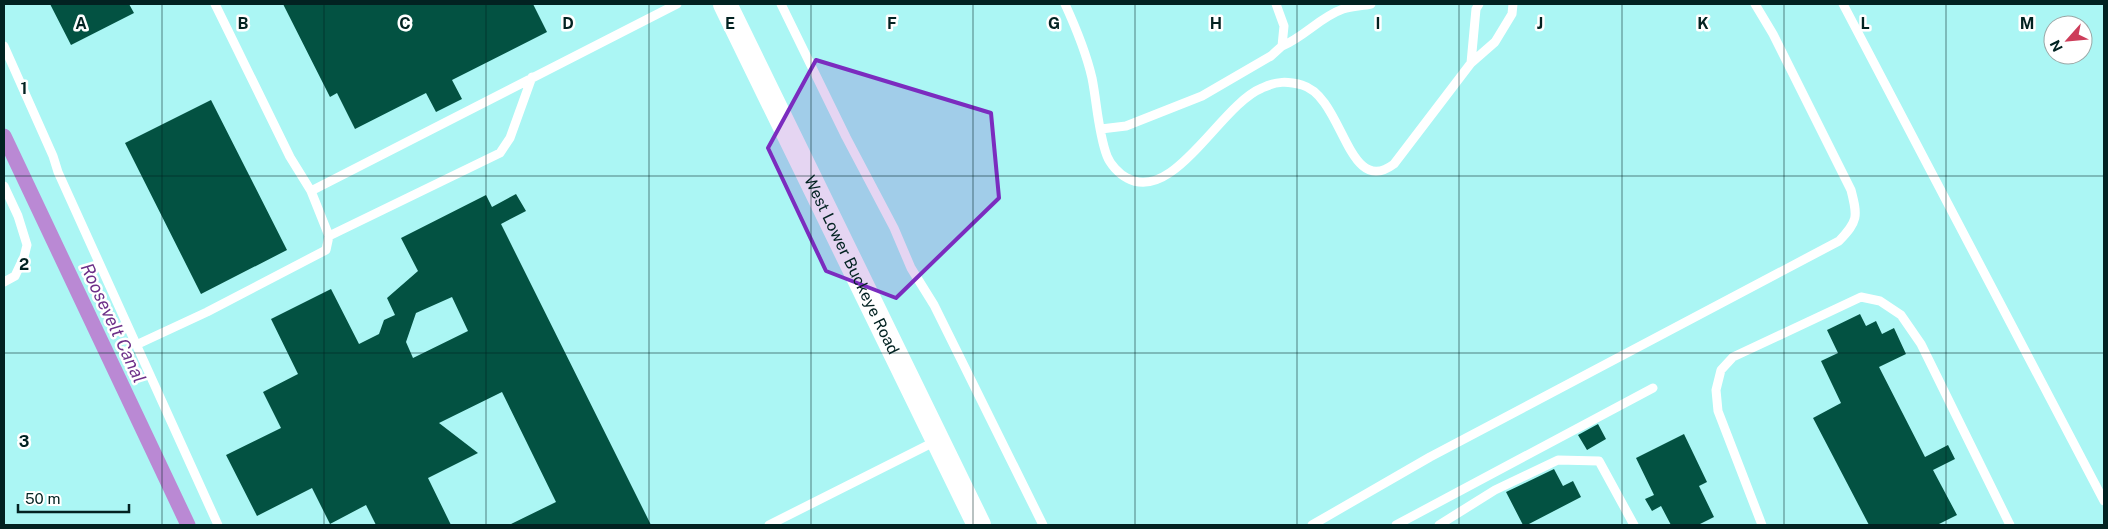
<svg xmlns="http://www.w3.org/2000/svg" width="2108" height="529" font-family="'Public Sans',sans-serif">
  <rect width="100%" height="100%" fill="#abf6f4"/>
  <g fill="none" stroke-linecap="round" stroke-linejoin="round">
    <path stroke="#ba89d4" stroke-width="15" d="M4,136L188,525"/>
  </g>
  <path fill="#035242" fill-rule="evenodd" d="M50,4H129L134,13L71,45Z
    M283,4H533L547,32L452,80L462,99L436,112L426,93L355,129L337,93L330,97Z
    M211,100L287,250L201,294L125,143Z
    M516,194L526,211L501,224L651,525H509L556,502L502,392L439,423L478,453L428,478L451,525H376L366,505L330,524L312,488L257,516L226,455L281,428L263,392L298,374L271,319L331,289L359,344L379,334L384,320L395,315L387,298L418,271L401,238L486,195L492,207ZM452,297L468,331L413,358L406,342L416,313Z
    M1860,314L1866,326L1876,321L1882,334L1894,328L1906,354L1879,367L1925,457L1948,445L1955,459L1933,470L1957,515L1937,525H1869L1813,418L1841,403L1821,361L1838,353L1827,330Z
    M1598,424L1606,439L1587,450L1578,435Z
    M1684,434L1707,482L1699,486L1714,517L1698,525H1671L1661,506L1652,511L1645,499L1654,495L1636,458Z
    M1554,469L1563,486L1573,481L1581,497L1527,525H1523L1506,492Z"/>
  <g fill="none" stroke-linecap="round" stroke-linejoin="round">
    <path stroke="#fff" stroke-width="9" d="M215,4L290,157L311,191L677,4
      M781,4L846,137L894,228L911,268L934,305L1043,525
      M1065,4C1076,28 1086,52 1092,78C1097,103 1098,132 1107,156C1110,164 1119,174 1127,178C1174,204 1220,105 1262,88C1277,81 1287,81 1302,85C1344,97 1347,199 1394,164L1471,63L1495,42L1512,14L1513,4
      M1843,4L2104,501
      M4,46L53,156L58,172L218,525
      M1282,46C1304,37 1320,17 1343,9C1352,6 1362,6 1371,4
      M1471,63L1476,9L1479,4
      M1101,129L1126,126L1202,96L1271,56L1282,46L1284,26L1276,4
      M4,186L18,216L27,245L24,257L15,276L4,282
      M329,236L500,153L510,138L532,77
      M136,345L207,312L326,250L329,236L311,191
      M769,525L938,440
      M1312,525L1430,457L1839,241C1858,221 1858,217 1851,190L1773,34L1755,4
      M1396,525L1653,388
      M1439,525L1495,490L1558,460L1599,461L1634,525
      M1762,525L1718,411L1716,390L1721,370L1733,357L1861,297L1880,301L1901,315L1921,344L2010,525"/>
    <path stroke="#fff" stroke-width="24" id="s1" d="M725,4L979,525"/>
  </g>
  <path fill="#7b2cbf" fill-opacity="0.2" stroke="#7b2cbf" stroke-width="4" stroke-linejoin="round" d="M816,60L991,113L999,198L896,298L826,271L768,148Z"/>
  <path fill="none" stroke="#022221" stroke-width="1" stroke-opacity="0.55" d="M162,4V525M324,4V525M486,4V525M649,4V525M811,4V525M973,4V525M1135,4V525M1297,4V525M1459,4V525M1622,4V525M1784,4V525M1946,4V525M4,176H2104M4,353H2104"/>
  <g text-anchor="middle" stroke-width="5" stroke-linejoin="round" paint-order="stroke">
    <g font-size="16" fill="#022221" stroke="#fff">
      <text dy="6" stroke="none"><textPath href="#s1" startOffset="290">West Lower Buckeye Road</textPath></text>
    </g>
    <g font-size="18" font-style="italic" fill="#6d3089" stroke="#fff">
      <text transform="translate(113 323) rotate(65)" y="6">Roosevelt Canal</text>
    </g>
  </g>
  <g font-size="16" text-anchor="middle" font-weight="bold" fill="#022221" stroke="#fff" stroke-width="5" stroke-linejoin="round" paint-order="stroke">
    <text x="81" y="29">A</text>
    <text x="243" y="29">B</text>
    <text x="405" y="29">C</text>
    <text x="568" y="29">D</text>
    <text x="730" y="29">E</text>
    <text x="892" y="29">F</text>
    <text x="1054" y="29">G</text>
    <text x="1216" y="29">H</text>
    <text x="1378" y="29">I</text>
    <text x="1540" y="29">J</text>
    <text x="1703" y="29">K</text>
    <text x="1865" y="29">L</text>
    <text x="2027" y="29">M</text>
    <text x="24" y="94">1</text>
    <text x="24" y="270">2</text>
    <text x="24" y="447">3</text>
  </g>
  <rect width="2108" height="529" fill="none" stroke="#022221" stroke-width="10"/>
  <g transform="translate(2068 40) rotate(243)"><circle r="24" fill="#ffffff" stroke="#9aa7a6"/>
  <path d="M0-4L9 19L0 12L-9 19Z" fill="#cd3d5a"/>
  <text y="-8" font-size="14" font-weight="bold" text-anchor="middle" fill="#022221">N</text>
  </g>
  <path d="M18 504v8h111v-8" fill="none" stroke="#022221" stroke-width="2.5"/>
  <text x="25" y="504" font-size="15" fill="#022221" stroke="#ffffff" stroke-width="4" paint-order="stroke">50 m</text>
</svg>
